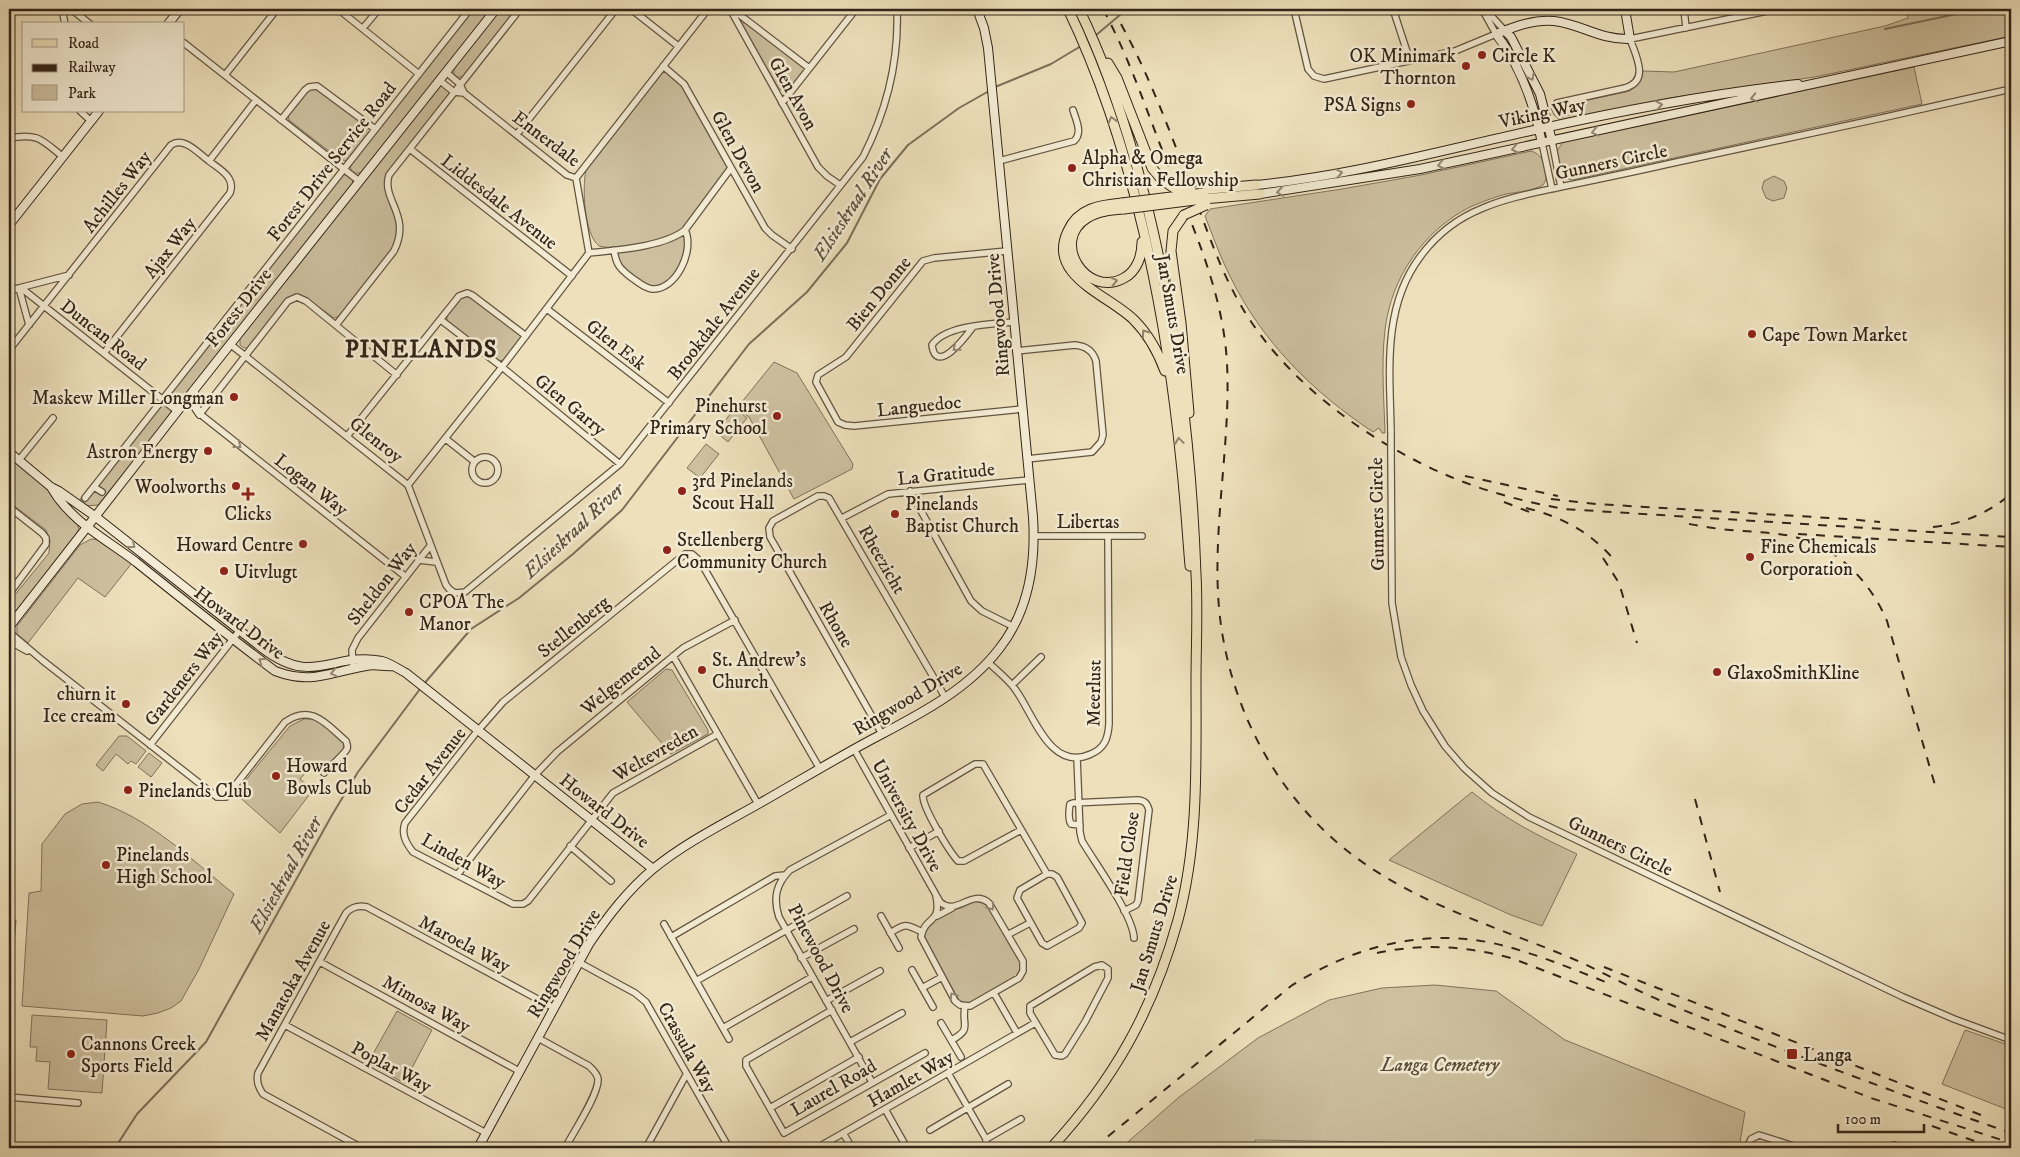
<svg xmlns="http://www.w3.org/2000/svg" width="2020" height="1157" font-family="'IM FELL DW Pica',serif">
  <rect width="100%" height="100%" fill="#ede0bb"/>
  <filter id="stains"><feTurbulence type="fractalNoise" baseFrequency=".004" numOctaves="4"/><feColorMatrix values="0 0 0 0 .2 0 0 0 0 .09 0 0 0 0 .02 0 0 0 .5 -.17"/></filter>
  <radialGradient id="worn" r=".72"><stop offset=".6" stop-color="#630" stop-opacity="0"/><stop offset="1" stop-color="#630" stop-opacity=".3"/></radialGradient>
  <path fill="#cdc09f" stroke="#80725c" d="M474,9H491L361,173H355L351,170L350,164Z
    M500,9H517L463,77H457L454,74V68Z
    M1907,9H2011V36L1815,77L1669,98L1561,121L1554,115L1551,108L1630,91L1640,82L1643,71L1674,72L1885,26L1908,18Z
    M745,21L805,68C802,78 791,94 779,89L742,25Z
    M1914,67L1922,104L1573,180C1558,179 1559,163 1557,151L1563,142Z
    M666,70L677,77L727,166V171L681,231C665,240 616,251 599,246C584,234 582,188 586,170L663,71Z
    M443,85L450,91V94L386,178L399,214L395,245L342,315L334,318L307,298L294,296L249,348H244L240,345V338L440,86Z
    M310,87H314L371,127V131L346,161L339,159L289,120L288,115Z
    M1531,151C1544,154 1551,174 1543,185C1532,191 1518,192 1506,194C1494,197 1482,202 1470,207C1423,231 1391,278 1385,330C1381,364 1384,399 1385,433H1382L1379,428L1373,432C1314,393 1261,341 1230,276C1220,257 1213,236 1205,216L1210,209L1342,189L1421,175Z
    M342,175H348L352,178L353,185L180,403H174L170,399V393Z
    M1774,176L1784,181L1787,188L1784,198L1773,201L1766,198L1762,188L1764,181Z
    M680,235L686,238L683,262L668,282L658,286H647L620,267L617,253Z
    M462,296H471L522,336L505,360L497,361L447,322V314Z
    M774,362L797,373L853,464L852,469L794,499L749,417L737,408Z
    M164,404L171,410V415L98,505L85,506L79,501L90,486L95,490L161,405Z
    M735,408L747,418L728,442L716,432Z
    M706,444L719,454L700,478L687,468Z
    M9,454L44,485L76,520L79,529L77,533L9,620V602L49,553L50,540L46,530L9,502Z
    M91,539L100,540L132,563L105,597L78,578L28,643L17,634V626L80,545Z
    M666,669L672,670L708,730V734L671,754L627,702Z
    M304,719H316L344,741L343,749L322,772L313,764L300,779L313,790L280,833L235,793L290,726Z
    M119,736H127L146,751L136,764L131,761L128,764L116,754L103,771L96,765Z
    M149,753L162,763L151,777L138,767Z
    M1472,792C1505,819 1538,836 1577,854L1542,926L1511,915L1389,860Z
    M98,802C150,818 193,861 234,894L199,969L181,1001L171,1008L158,1013L143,1016L22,1006L29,893L41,891L42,844L65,814L82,804Z
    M971,899L987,903L1021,961V970L1017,976L973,1002L966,1003L959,1000L925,942C920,920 956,908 971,899Z
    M9,920H16L10,999H9Z
    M1435,985L1496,991L1565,1040L1745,1112L1739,1148L1255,1140V1148H1121L1178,1098L1258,1038L1329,1000L1382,988Z
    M397,1011L432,1030L404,1083L368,1063Z
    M32,1015L107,1020L102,1093L48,1089L50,1062L36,1061L37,1047H30Z
    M1965,1030L2011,1046V1111L1942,1084Z"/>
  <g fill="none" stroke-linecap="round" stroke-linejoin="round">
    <path stroke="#7d6f59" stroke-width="2" d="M1885,29L1980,9
      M1095,36L1127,9
      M995,87L1051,64L1081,46
      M423,685L471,629L519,598L573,554L622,510L749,344L807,292L847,243L880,179L908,145L959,108L989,91
      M115,1148L137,1114L206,1042L332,815L358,772L420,689"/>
    <g stroke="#625441" stroke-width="8">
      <path id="street" d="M62,9L65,24
        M71,9L90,24
        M338,9L419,74
        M631,9L678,46
        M730,9L818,167L827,176L840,185
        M732,9L809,68
        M1294,9L1308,69L1314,76L1324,79L1455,51L1496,34L1482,9
        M1393,9L1410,61
        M1684,9L1686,28
        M1486,10L1505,31
        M363,28L379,9
        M184,43L359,181
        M663,66L684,84L765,228L772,235L792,249
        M446,72L460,84L464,93L567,175L576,178
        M225,75L277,9
        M439,80L454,92L464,93
        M782,103L856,9
        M1557,103L1625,88C1650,81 1636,56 1630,39L1777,9
        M80,111L91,121
        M281,120L305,90L309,87L317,86L375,129
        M517,134L616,9
        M9,138C38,133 41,139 63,157
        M1552,141L1561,187
        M1542,143L1552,189
        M410,149L572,276
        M999,161L1074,141C1083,133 1076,120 1073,110
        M576,178L708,9
        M576,178L589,253
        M614,250C616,265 620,269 632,278C638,282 644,288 652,289C676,291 695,250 685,230
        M1007,251L934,258L923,261L846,357L818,375L816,382L838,422L845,425L854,426L1022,409
        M589,253C616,250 664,247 685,230L731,168
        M9,290L19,288L25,291L177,411
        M547,309L669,403
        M441,320L502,367L620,464
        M29,325L19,288L69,275
        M336,325L394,251C412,215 381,200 389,175L520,9
        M973,327C967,335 936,377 932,345C945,325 991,324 1014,322
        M230,344L408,485L446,585C452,593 455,594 465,592L620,464L863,157C887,110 899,61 897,9
        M9,350L171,145C184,136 198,153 209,161L256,100
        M1016,351L1075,345C1086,346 1093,351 1096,361L1103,435L1101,442L1092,452L1027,459
        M104,353L230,193C236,177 219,169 209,161
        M397,375L306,301L297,297L288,301L200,414L406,577
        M1391,432C1390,372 1382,308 1420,257C1436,235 1458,218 1483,208C1509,197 1538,192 1565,186C1599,179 1633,172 1668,164C1782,140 1897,115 2011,89
        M348,435L459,296L467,293L472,295L526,336
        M446,439L475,462
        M1391,452L1392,603L1401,657L1411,685L1423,711L1445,746L1464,768L1492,793L1529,817L1903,997L1954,1019L2011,1040
        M472 470a13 13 0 1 1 26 0a13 13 0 1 1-26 0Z
        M19,460L53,418
        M408,485L502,367L589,253
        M94,487L102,492
        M910,491L971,601L982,611L1014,627
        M85,498L470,9
        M9,507L42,533L46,538V544L9,594
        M842,518L888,494L1029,480
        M1034,536H1142
        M419,560L436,562
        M9,632L42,660L217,797H226L285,722C312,703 327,725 346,741C347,744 348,746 347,749C345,753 328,769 324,773
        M9,641L27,651
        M673,656L758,804
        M988,662C997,671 1008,679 1015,689C1033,713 1050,773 1091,754C1105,748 1108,738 1109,724L1108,536
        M353,664L352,650L358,638L430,546
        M1012,685L1041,657
        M882,734L770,537L769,528L773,521L818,496H824L829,498L945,697
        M716,735L613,793L528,901L523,904H513L413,852C406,843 401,834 405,823L475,734L503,702L685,554H692L700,561L820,769
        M150,745L240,630
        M854,749L940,902C957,917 971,888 989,903L1023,961V971L1019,978L970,1006L960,1005L955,1001L921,937C925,915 942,925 936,896
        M1077,758L1080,832L1082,841C1095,863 1133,915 1134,938
        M1080,825L1071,824C1068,819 1069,810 1070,804L1073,803L1138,800C1145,801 1147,803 1149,810L1138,901L1136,905L1124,911
        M1021,830L964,861H958C949,851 922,807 923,795L975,764H983L1047,874
        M570,846L611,881
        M909,848L939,831
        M458,874L535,775L557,752L683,648L735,620
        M1047,874H1052L1057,877L1082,923L1079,928L1047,946L1042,943L1017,898L1020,890Z
        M881,916L899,948
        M937,916L952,908
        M664,924L729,1039
        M890,933C906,923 906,924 922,932
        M1009,934L1030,923
        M671,937L775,876L785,875
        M801,958L854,929
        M320,962L519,1071
        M578,962L635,993L646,1002L729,1148
        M1102,965L1108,969V978L1085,1022L1065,1054L1062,1056L1055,1055L1030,1013V1006L1094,967Z
        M912,970L933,1007
        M696,981L847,896
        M922,988L942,977
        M994,993L1017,1033
        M826,1001L880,971
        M832,1010L746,1060V1066L784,1133L925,1053
        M941,1023L961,1057
        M285,1025L486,1133
        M723,1028L812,977
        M538,1038L589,1066C593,1070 597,1073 598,1079C599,1094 573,1133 565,1148
        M952,1040C973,1028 961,1026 965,1006
        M850,1042L902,1013
        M948,1073L986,1139
        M872,1082L779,917C773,898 776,884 790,870L891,815
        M9,1097L78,1103
        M770,1108L859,1057
        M885,1109L907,1148
        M930,1130L1008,1084
        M843,1133L852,1148
        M1894,1145L1904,1148
        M362,1148L263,1094C258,1087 256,1081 258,1073L346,913C352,907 358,905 367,907L554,1008
        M646,1148L686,1075
        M817,1148L1035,1023
        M983,1148L986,1144V1139L1021,1119
        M1747,1148L1751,1139L1759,1135L1800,1148"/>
    </g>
    <g stroke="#332518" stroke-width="10">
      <path id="secondary" d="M168,24L180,9
        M1505,31L1511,37L1540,94L1552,141
        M1542,143C1534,104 1521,66 1496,34C1514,27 1534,19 1554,21C1581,24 1600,40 1630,39L1625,9
        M1256,185C1349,176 1439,151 1530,131C1619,111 1708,94 1798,84
        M1260,194L1420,169L2011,41
        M9,225L99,111
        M194,390V405L200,414
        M9,452L51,487L59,491L96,517L262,648C314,688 332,651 382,661C390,663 398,669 406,673L653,869
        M51,487C70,521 106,539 136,562C182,599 228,636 275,671C312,685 330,672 366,666C375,664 384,667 393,666
        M9,627L194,390L496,9
        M478,1148L589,944C608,916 627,891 653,869C686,842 725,823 762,802C797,782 832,761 867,742C914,717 966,692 999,649C1029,611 1036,564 1033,517L988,48L984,28L977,9"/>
    </g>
    <g stroke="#332518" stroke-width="11">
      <path id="primary" d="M1068,9C1133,144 1166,312 1181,461C1185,496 1187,531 1190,566
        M1108,63L1117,78L1152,168L1162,180L1174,188
        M1199,190L1256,185
        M1203,199L1260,194
        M1122,203C1100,205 1078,208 1068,231C1046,276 1109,295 1134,320C1148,334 1158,352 1165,371
        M1124,209C1112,210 1098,211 1087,218C1050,241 1086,299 1124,278C1137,271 1142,256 1142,242
        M1184,215L1173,231L1171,251L1181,323L1189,413
        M1051,1148C1114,1080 1153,1010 1178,920C1199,842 1196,762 1196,682C1196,646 1198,610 1196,574C1191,435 1173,295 1135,160C1120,108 1103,58 1079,9"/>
    </g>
    <use href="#street" stroke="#f3ebd3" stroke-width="5.5"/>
    <use href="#secondary" stroke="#f3ebd3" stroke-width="8"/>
    <use href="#primary" stroke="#ede0bb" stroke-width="9"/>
    <path stroke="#332518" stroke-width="2" stroke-dasharray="9 9" stroke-linecap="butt" d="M1103,9C1129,57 1146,109 1166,160C1192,225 1223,291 1227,363C1231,444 1212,526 1219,608C1227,695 1266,778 1331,837C1399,899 1488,923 1571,958C1601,971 1629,987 1659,1000C1775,1048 1893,1092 2011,1133
      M1121,24C1154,84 1176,148 1200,212C1210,238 1219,264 1232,289C1274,374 1365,441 1451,477C1487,492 1526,502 1564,509L2011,537
      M1465,476L1558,496
      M1551,499L1596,504L1847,519L1880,522
      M1504,502L1532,513
      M1526,508C1563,517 1592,533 1616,562
      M1689,524C1702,526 1716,529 1730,530C1751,532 1771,532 1791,536C1836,545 1870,581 1887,621L1935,785
      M1933,527C1963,524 1988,513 2011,494
      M1798,534L2011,547
      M1603,558L1619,583L1637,643
      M1695,799L1720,892
      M1377,953C1423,943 1469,946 1514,959L1871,1098L2011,1143
      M1604,967L1986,1117
      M1932,1126L1994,1148
      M1094,1148L1291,986C1355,945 1430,926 1505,946C1542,956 1578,971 1613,985"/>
    <g stroke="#625441" stroke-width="8" stroke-linecap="butt">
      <path id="street-bridge" d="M1391,432V452"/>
    </g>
    <g stroke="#332518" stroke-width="11" stroke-linecap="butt">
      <path id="primary-bridge" d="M1174,188L1191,190
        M1122,203L1204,193
        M1124,209L1203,199
        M1184,215L1206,205"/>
    </g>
    <use href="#street-bridge" stroke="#f3ebd3" stroke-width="5.5"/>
    <use href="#primary-bridge" stroke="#ede0bb" stroke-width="9"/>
  </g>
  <defs><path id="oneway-chevron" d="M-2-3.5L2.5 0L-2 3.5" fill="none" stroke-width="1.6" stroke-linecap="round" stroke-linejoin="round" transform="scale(1.25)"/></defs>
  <g stroke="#938876">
    <use href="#oneway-chevron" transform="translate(1531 77) rotate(63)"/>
    <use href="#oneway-chevron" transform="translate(1754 98) rotate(167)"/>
    <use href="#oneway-chevron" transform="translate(1659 105) rotate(-10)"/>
    <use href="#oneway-chevron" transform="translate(1595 132) rotate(167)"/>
    <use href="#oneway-chevron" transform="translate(1515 149) rotate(168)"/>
    <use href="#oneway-chevron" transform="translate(1441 165) rotate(168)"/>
    <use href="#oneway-chevron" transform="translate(1339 173) rotate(-10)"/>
    <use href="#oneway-chevron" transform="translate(1280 192) rotate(172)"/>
    <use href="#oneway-chevron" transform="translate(956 348) rotate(140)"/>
    <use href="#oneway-chevron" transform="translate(238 445) rotate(38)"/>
    <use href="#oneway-chevron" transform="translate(132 545) rotate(38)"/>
    <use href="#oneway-chevron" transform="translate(262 661) rotate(-144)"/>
    <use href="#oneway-chevron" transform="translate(334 673) rotate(167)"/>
    <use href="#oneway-chevron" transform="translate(991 907) rotate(54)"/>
    <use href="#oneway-chevron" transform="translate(953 996) rotate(-124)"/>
  </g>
  <g stroke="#90826a">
    <use href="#oneway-chevron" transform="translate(1112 120) rotate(-107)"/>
    <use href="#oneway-chevron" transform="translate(1114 281) rotate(-12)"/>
    <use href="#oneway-chevron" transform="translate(1145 333) rotate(-126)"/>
    <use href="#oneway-chevron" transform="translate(1179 441) rotate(-98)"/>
  </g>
  <g fill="#8f2418" stroke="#f3ebd3" stroke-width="2">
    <circle cx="1482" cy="55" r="5"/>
    <circle cx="1466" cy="66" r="5"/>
    <circle cx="1411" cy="104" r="5"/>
    <circle cx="1072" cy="168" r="5"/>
    <circle cx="1752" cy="334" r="5"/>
    <circle cx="234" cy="397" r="5"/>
    <circle cx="777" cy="416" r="5"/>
    <circle cx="208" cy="451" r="5"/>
    <circle cx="236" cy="486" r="5"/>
    <circle cx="682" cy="491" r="5"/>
    <path d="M245.5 486.5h5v5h5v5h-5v5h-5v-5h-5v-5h5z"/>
    <circle cx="895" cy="514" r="5"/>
    <circle cx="303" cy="544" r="5"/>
    <circle cx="667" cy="550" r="5"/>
    <circle cx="1750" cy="557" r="5"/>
    <circle cx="224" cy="571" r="5"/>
    <circle cx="409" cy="612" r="5"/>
    <circle cx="702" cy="670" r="5"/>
    <circle cx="1717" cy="672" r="5"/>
    <circle cx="126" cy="704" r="5"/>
    <circle cx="276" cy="776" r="5"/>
    <circle cx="128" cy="790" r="5"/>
    <circle cx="106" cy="865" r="5"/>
    <circle cx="71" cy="1054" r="5"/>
    <rect x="1786" y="1048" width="12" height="12" rx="2.5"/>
  </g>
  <g text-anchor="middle" stroke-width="5" stroke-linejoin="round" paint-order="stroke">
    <g font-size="19" fill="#332518" stroke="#f3ebd3" text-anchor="start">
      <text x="1456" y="62" text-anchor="end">OK Minimark<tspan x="1456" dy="22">Thornton</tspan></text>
      <text x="1492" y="62">Circle K</text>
      <text x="1401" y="111" text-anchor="end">PSA Signs</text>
      <text x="1082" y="164">Alpha &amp; Omega<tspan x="1082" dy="22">Christian Fellowship</tspan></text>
      <text x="1762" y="341">Cape Town Market</text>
      <text x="224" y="404" text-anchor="end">Maskew Miller Longman</text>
      <text x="767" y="412" text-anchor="end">Pinehurst<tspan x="767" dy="22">Primary School</tspan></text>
      <text x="198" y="458" text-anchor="end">Astron Energy</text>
      <text x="692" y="487">3rd Pinelands<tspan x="692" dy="22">Scout Hall</tspan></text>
      <text x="226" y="493" text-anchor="end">Woolworths</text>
      <text x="905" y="510">Pinelands<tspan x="905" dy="22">Baptist Church</tspan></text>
      <text x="248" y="520" text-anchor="middle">Clicks</text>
      <text x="677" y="546">Stellenberg<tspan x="677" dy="22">Community Church</tspan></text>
      <text x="293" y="551" text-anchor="end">Howard Centre</text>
      <text x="1760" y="553">Fine Chemicals<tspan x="1760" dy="22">Corporation</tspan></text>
      <text x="234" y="578">Uitvlugt</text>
      <text x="419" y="608">CPOA The<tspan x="419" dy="22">Manor</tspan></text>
      <text x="712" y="666">St. Andrew's<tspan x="712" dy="22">Church</tspan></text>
      <text x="1727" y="679">GlaxoSmithKline</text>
      <text x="116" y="700" text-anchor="end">churn it<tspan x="116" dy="22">Ice cream</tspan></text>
      <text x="286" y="772">Howard<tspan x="286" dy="22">Bowls Club</tspan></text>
      <text x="138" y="797">Pinelands Club</text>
      <text x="116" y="861">Pinelands<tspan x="116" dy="22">High School</tspan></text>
      <text x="81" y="1050">Cannons Creek<tspan x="81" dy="22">Sports Field</tspan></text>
      <text x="1803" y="1061">Langa</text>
    </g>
    <g font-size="19" fill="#332518" stroke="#f3ebd3">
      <text transform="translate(794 93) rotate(61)" y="7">Glen Avon</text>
      <text transform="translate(1542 112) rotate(-12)" y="7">Viking Way</text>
      <text transform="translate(547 138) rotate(37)" y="7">Ennerdale</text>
      <text transform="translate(739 151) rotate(61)" y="7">Glen Devon</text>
      <text transform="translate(331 161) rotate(-52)" y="7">Forest Drive Service Road</text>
      <text transform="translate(1611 161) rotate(-12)" y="7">Gunners Circle</text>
      <text transform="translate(116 191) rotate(-52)" y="7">Achilles Way</text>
      <text transform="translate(500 201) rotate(38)" y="7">Liddesdale Avenue</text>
      <text transform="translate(169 247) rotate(-52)" y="7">Ajax Way</text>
      <text transform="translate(878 293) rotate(-51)" y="7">Bien Donne</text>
      <text transform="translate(238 307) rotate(-52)" y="7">Forest Drive</text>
      <text transform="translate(1174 314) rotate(80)" y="7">Jan Smuts Drive</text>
      <text transform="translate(997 315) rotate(-95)" y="7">Ringwood Drive</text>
      <text transform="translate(713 323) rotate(-52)" y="7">Brookdale Avenue</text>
      <text transform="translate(104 334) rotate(38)" y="7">Duncan Road</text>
      <text transform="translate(617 344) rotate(38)" y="7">Glen Esk</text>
      <text transform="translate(571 404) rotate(39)" y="7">Glen Garry</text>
      <text transform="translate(919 405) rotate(-6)" y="7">Languedoc</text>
      <text transform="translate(377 439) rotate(38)" y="7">Glenroy</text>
      <text transform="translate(946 473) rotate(-6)" y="7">La Gratitude</text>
      <text transform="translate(312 484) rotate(38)" y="7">Logan Way</text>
      <text transform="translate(1376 514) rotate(-91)" y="7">Gunners Circle</text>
      <text x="1088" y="528">Libertas</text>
      <text transform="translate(883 559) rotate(60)" y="7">Rheezicht</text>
      <text transform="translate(381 583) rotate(-52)" y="7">Sheldon Way</text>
      <text transform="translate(240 622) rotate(37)" y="7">Howard Drive</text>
      <text transform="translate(837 624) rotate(60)" y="7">Rhone</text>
      <text transform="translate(573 626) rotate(-39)" y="7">Stellenberg</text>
      <text transform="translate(183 678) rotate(-52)" y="7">Gardeners Way</text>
      <text transform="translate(620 680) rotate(-39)" y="7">Welgemeend</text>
      <text transform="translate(1093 693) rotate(-89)" y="7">Meerlust</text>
      <text transform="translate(907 698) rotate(-31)" y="7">Ringwood Drive</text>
      <text transform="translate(655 752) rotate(-30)" y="7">Weltevreden</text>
      <text transform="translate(429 770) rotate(-52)" y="7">Cedar Avenue</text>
      <text transform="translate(605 810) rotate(38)" y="7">Howard Drive</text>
      <text transform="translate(908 815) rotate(61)" y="7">University Drive</text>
      <text transform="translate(1621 845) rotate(26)" y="7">Gunners Circle</text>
      <text transform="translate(1126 854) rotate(-82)" y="7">Field Close</text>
      <text transform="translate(464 860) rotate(29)" y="7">Linden Way</text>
      <text transform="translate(1153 933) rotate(-73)" y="7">Jan Smuts Drive</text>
      <text transform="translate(465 943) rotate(28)" y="7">Maroela Way</text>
      <text transform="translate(822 958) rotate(62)" y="7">Pinewood Drive</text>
      <text transform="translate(563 963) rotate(-59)" y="7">Ringwood Drive</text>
      <text transform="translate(292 980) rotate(-61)" y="7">Manatoka Avenue</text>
      <text transform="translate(427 1003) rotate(29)" y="7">Mimosa Way</text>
      <text transform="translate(688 1047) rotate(61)" y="7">Crassula Way</text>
      <text transform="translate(392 1066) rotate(28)" y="7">Poplar Way</text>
      <text transform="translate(910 1078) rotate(-30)" y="7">Hamlet Way</text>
      <text transform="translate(833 1087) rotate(-30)" y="7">Laurel Road</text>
    </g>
    <g font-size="19" font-style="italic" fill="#5a4c3a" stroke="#f3ebd3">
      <text x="1440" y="1071">Langa Cemetery</text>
    </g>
    <g font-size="20" font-style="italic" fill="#5e503e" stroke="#f3ebd3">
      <text transform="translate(852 204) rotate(-57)" y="7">Elsieskraal River</text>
      <text transform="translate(573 530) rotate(-43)" y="7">Elsieskraal River</text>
      <text transform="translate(285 874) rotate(-61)" y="7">Elsieskraal River</text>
    </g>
    <g font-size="24" font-weight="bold" letter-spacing="1" fill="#332518" stroke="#f3ebd3">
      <text x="421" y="357">PINELANDS</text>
    </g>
  </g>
  <rect width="2020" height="1157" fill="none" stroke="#ede0bb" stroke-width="30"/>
  <rect x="10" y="10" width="2000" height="1137" fill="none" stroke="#332518" stroke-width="2.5"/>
  <rect x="15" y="15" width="1990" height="1127" fill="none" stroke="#332518"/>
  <rect x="22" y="22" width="162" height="90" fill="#f3ebd3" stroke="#a69c88"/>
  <rect x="32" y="39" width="25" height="8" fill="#ede0bb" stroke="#a69c88"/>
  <text x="68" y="48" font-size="15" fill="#332518">Road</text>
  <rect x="32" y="64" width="25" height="8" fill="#332518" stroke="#a69c88"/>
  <text x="68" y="72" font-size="15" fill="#332518">Railway</text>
  <rect x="32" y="85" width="25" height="15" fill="#cdc09f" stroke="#a69c88"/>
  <text x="68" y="98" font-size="15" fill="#332518">Park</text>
  <path d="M1838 1124v8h86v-8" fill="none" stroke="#332518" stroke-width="2.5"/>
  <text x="1845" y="1124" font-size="15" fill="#332518" stroke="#f3ebd3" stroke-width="4" paint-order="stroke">100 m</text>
  <rect width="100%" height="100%" filter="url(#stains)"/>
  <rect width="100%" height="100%" fill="url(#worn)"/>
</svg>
